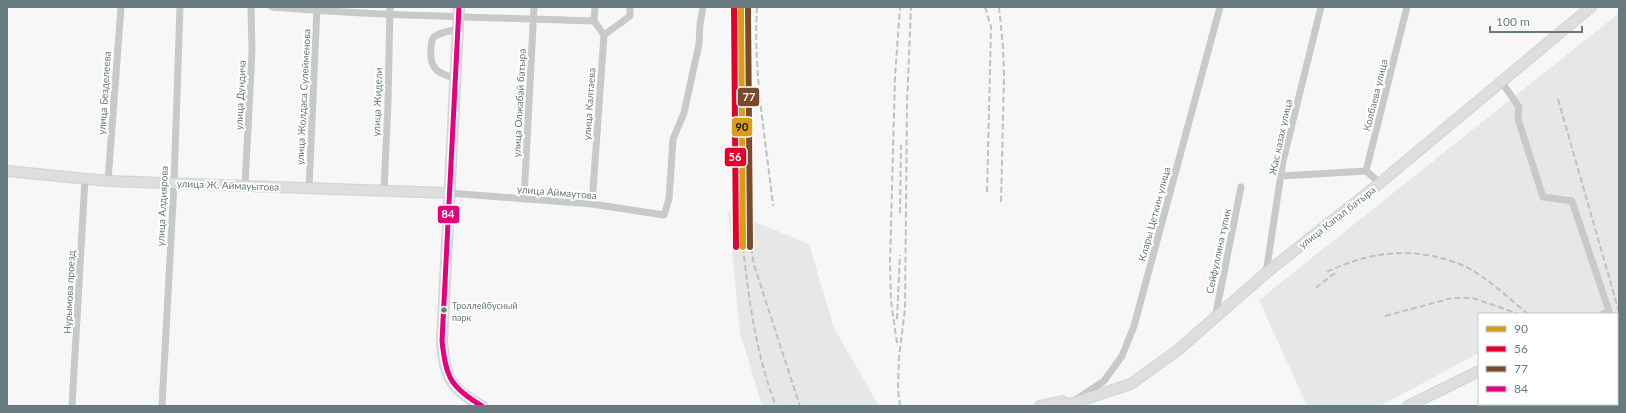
<svg xmlns="http://www.w3.org/2000/svg" width="1626" height="413" font-family="Lato,sans-serif">
  <rect width="100%" height="100%" fill="#f7f7f7"/>
  <path fill="#e6e8e7" d="M1619,13V406H1602L1599,404H1617V314H1479V353L1380,406H1307L1259,300Z
    M728,211L809,244L834,328L879,406H762L740,333Z"/>
  <g fill="none" stroke-linecap="round" stroke-linejoin="round">
    <g stroke="#d2d3d4" stroke-width="12">
      <path id="secondary" d="M459,7L442,341C445,377 449,388 482,406
        M7,171L108,181L449,193
        M1070,404L1131,384L1178,350L1266,273L1380,183L1591,7
        M1591,404L1593,406
        M1040,406L1062,401L1072,406
        M1408,406L1479,371"/>
    </g>
    <path stroke="#c8caca" stroke-width="7" d="M272,7C379,16 487,17 594,21
      M604,35L630,16V7
      M455,78C438,74 429,68 431,49C431,45 431,40 434,37C440,32 451,31 458,29
      M1501,81L1519,107L1518,119L1543,197L1572,201L1609,311L1603,314
      M1281,176L1366,171
      M108,181L121,7
      M1380,183L1366,171L1407,7
      M245,185L252,51L251,7
      M309,188L317,7
      M384,190L388,103L390,7
      M449,193L592,204L664,215L669,199L673,139L684,113L699,44L700,24L703,7
      M524,199L534,7
      M592,204L604,35L594,21L595,7
      M1266,273L1283,161L1321,7
      M1215,318L1241,187
      M1077,399L1104,381L1122,356L1134,326L1220,7
      M72,406L85,179
      M162,406L174,183L180,7"/>
    <use href="#secondary" stroke="#dedede" stroke-width="10"/>
    <path stroke="#bec1c1" stroke-width="2" stroke-dasharray="6 3" stroke-linecap="butt" d="M757,7C753,74 766,140 773,206
      M985,7L991,27L987,195
      M999,7L1003,47L1004,77L1001,203
      M747,56L750,7
      M1558,99L1619,312
      M900,213L901,145
      M748,230L754,265L800,406
      M743,247C749,300 756,355 776,406
      M1327,272C1373,250 1417,246 1464,266C1484,275 1510,299 1528,314
      M1316,288L1332,275L1338,272
      M1385,316L1452,298H1473L1519,314
      M897,319L900,255
      M897,343L891,301L890,263L895,77L900,7
      M1617,402L1619,404
      M900,406L898,389L899,357L905,309L907,105L911,7"/>
    <g stroke="#fff" stroke-width="8">
      <path id="bus-1" d="M459,7L442,341C446,377 450,387 482,406"/>
    </g>
    <use href="#bus-1" stroke="#e5007d" stroke-width="5"/>
    <g stroke="#fff" stroke-width="9">
      <path id="rail-1" d="M741,7L743,247"/>
    </g>
    <g stroke="#fff" stroke-width="9">
      <path id="rail-2" d="M734,7L736,247"/>
    </g>
    <g stroke="#fff" stroke-width="9">
      <path id="rail-3" d="M748,7L750,247"/>
    </g>
    <use href="#rail-1" stroke="#da9d19" stroke-width="6"/>
    <use href="#rail-2" stroke="#e4002b" stroke-width="6"/>
    <use href="#rail-3" stroke="#7a4b2a" stroke-width="6"/>
  </g>
  <circle fill="#667a7f" stroke="#fff" stroke-width="1.5" cx="444" cy="310" r="3.5"/>
  <g text-anchor="middle" stroke-width="4" stroke-linejoin="round" paint-order="stroke">
    <g font-size="9" fill="#667a7f" stroke="#fff" text-anchor="start">
      <text x="452" y="309">Троллейбусный<tspan x="452" dy="12">парк</tspan></text>
    </g>
    <g font-size="10" fill="#667a7f" stroke="#fff">
      <text transform="translate(104 93) rotate(-86)" y="4">улица Безделеева</text>
      <text transform="translate(240 95) rotate(-87)" y="4">улица Дундича</text>
      <text transform="translate(1375 95) rotate(-76)" y="4">Колбаева улица</text>
      <text transform="translate(303 97) rotate(-87)" y="4">улица Жолдаса Сулейменова</text>
      <text transform="translate(377 102) rotate(-88)" y="4">улица Жидели</text>
      <text transform="translate(519 103) rotate(-87)" y="4">улица Олжабай батыра</text>
      <text transform="translate(589 104) rotate(-86)" y="4">улица Калтаева</text>
      <text transform="translate(1280 137) rotate(-78)" y="4">Жас казах улица</text>
      <text transform="translate(228 185) rotate(2)" y="4">улица Ж. Аймауытова</text>
      <text transform="translate(557 192) rotate(5)" y="4">улица Аймаутова</text>
      <text transform="translate(162 206) rotate(-87)" y="4">улица Алдиярова</text>
      <text transform="translate(1154 214) rotate(-75)" y="4">Клары Цеткин улица</text>
      <text transform="translate(1337 217) rotate(-38)" y="4">улица Капал батыра</text>
      <text transform="translate(1218 251) rotate(-78)" y="4">Сейфуллина тупик</text>
      <text transform="translate(69 292) rotate(-87)" y="4">Нурымова проезд</text>
    </g>
  </g>
  <g stroke="#fff" stroke-width="1.5">
    <rect x="737" y="87" width="23" height="20" rx="4" fill="#7a4b2a"/>
    <rect x="731" y="117" width="22" height="20" rx="4" fill="#da9d19"/>
    <rect x="724" y="147" width="23" height="20" rx="4" fill="#e4002b"/>
    <rect x="437" y="205" width="23" height="19" rx="4" fill="#e5007d"/>
  </g>
  <g font-size="11" text-anchor="middle" font-weight="bold" fill="#fff">
    <text x="749" y="101">77</text>
    <text x="735" y="161">56</text>
    <text x="448" y="218">84</text>
  </g>
  <g font-size="11" text-anchor="middle" font-weight="bold" fill="#111">
    <text x="742" y="131">90</text>
  </g>
  <rect width="1626" height="413" fill="none" stroke="#667a7f" stroke-width="16"/>
  <rect x="1478" y="313" width="140" height="92" fill="#ffffff" stroke="#c2cacc"/>
  <rect x="1486" y="326" width="20" height="6" fill="#da9d19" stroke="#c2cacc"/>
  <text x="1514" y="333" font-size="12" fill="#667a7f">90</text>
  <rect x="1486" y="346" width="20" height="6" fill="#e4002b" stroke="#c2cacc"/>
  <text x="1514" y="353" font-size="12" fill="#667a7f">56</text>
  <rect x="1486" y="366" width="20" height="6" fill="#7a4b2a" stroke="#c2cacc"/>
  <text x="1514" y="373" font-size="12" fill="#667a7f">77</text>
  <rect x="1486" y="386" width="20" height="6" fill="#e5007d" stroke="#c2cacc"/>
  <text x="1514" y="393" font-size="12" fill="#667a7f">84</text>
  <path d="M1490 26v6h92v-6" fill="none" stroke="#667a7f" stroke-width="2"/>
  <text x="1496" y="26" font-size="12" fill="#667a7f" stroke="#ffffff" stroke-width="3" paint-order="stroke">100 m</text>
</svg>
